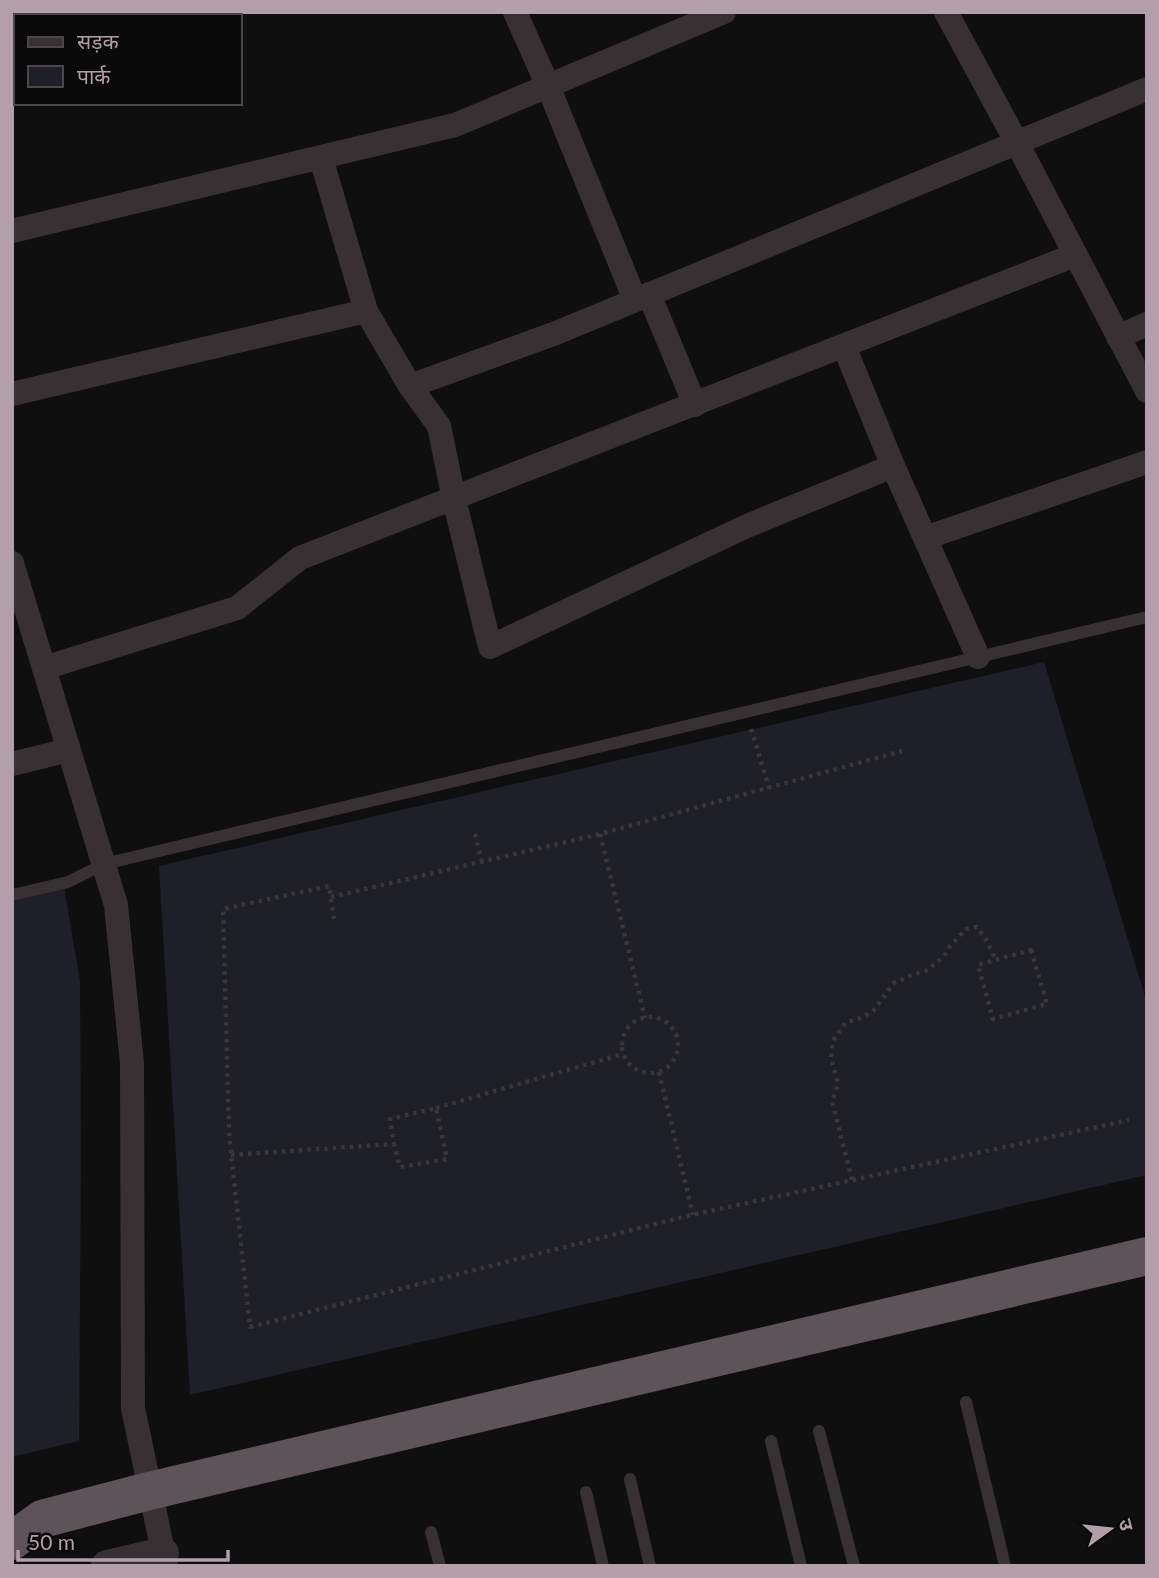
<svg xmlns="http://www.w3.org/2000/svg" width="1159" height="1578" font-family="Lato,'Noto Sans Devanagari',sans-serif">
  <rect width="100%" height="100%" fill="#100f0f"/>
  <path fill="#1e1f28" d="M1044,662L1147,1003V1175L190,1395L159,866Z
    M64,886L80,981L81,1154L79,1441L12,1457V897Z"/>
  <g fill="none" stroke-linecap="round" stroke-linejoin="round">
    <path stroke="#3c3539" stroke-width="4.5" stroke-dasharray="3.5 5" stroke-linecap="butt" d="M751,729L769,788
      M475,834L482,862
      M600,834L645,1018
      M331,897L600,834L902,751
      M334,919L329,886L223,909L229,1134L250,1327L687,1216L1129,1120
      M1031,950L1047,1004L993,1019L978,965Z
      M622 1045a28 28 0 1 1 56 0a28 28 0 1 1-56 0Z
      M659,1072L693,1215
      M436,1108L623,1054
      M231,1155L394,1144L390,1119L436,1108L447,1159L400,1167L394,1144
      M852,1180L832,1101L838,1084L831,1057L833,1041L845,1023L863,1017L873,1011L894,983L910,976L928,970L944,956L950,946L966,929L977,927L985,938L996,960"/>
    <path stroke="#383134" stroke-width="12" d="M12,895L68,882L104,864L1147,617
      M966,1402L1005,1566
      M819,1431L854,1566
      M771,1441L801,1566
      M630,1479L650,1566
      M586,1492L603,1566
      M431,1532L440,1566"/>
    <path stroke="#383134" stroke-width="24" d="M515,12L548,86L635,300
      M946,12L1017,143L1147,391
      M20,16L28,12
      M321,158L366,311L410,386L439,426L454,499L490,647L747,526L893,466
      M12,231L455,125L724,12
      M649,294L695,405
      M1118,337L1147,324
      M844,346L893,466L978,657
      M410,386L556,333L1147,89
      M12,394L366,311
      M925,538L1147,462
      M12,563L116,905L132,1063L133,1408L166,1566
      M44,668L237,608L300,558L1075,255
      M12,764L69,750"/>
    <path stroke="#383134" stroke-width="32" d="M107,1566L163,1553"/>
    <path stroke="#5e5358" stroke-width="38" d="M12,1541L42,1519L149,1491L1147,1256"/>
  </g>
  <rect width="1159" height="1578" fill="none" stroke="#b29fa9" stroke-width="28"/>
  <rect x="14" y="14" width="228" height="91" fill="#0b0a0a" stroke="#4e464a" stroke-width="2"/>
  <rect x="28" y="37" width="35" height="10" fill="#383134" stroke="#4e464a" stroke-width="2"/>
  <text x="77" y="49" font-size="21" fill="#b29fa9">सड़क</text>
  <rect x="28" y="66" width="35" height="21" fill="#1e1f28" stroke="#4e464a" stroke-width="2"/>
  <text x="77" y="84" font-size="21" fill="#b29fa9">पार्क</text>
  <g transform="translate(1110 1529) rotate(75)" stroke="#0b0a0a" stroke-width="5" paint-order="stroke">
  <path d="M0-5L12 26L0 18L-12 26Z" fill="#b29fa9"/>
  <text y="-10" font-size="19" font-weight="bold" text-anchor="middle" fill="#b29fa9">उ</text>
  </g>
  <path d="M18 1550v10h210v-10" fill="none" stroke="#b29fa9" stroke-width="3.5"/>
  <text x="28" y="1550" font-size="21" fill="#b29fa9" stroke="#0b0a0a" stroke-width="5" paint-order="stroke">50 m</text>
</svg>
